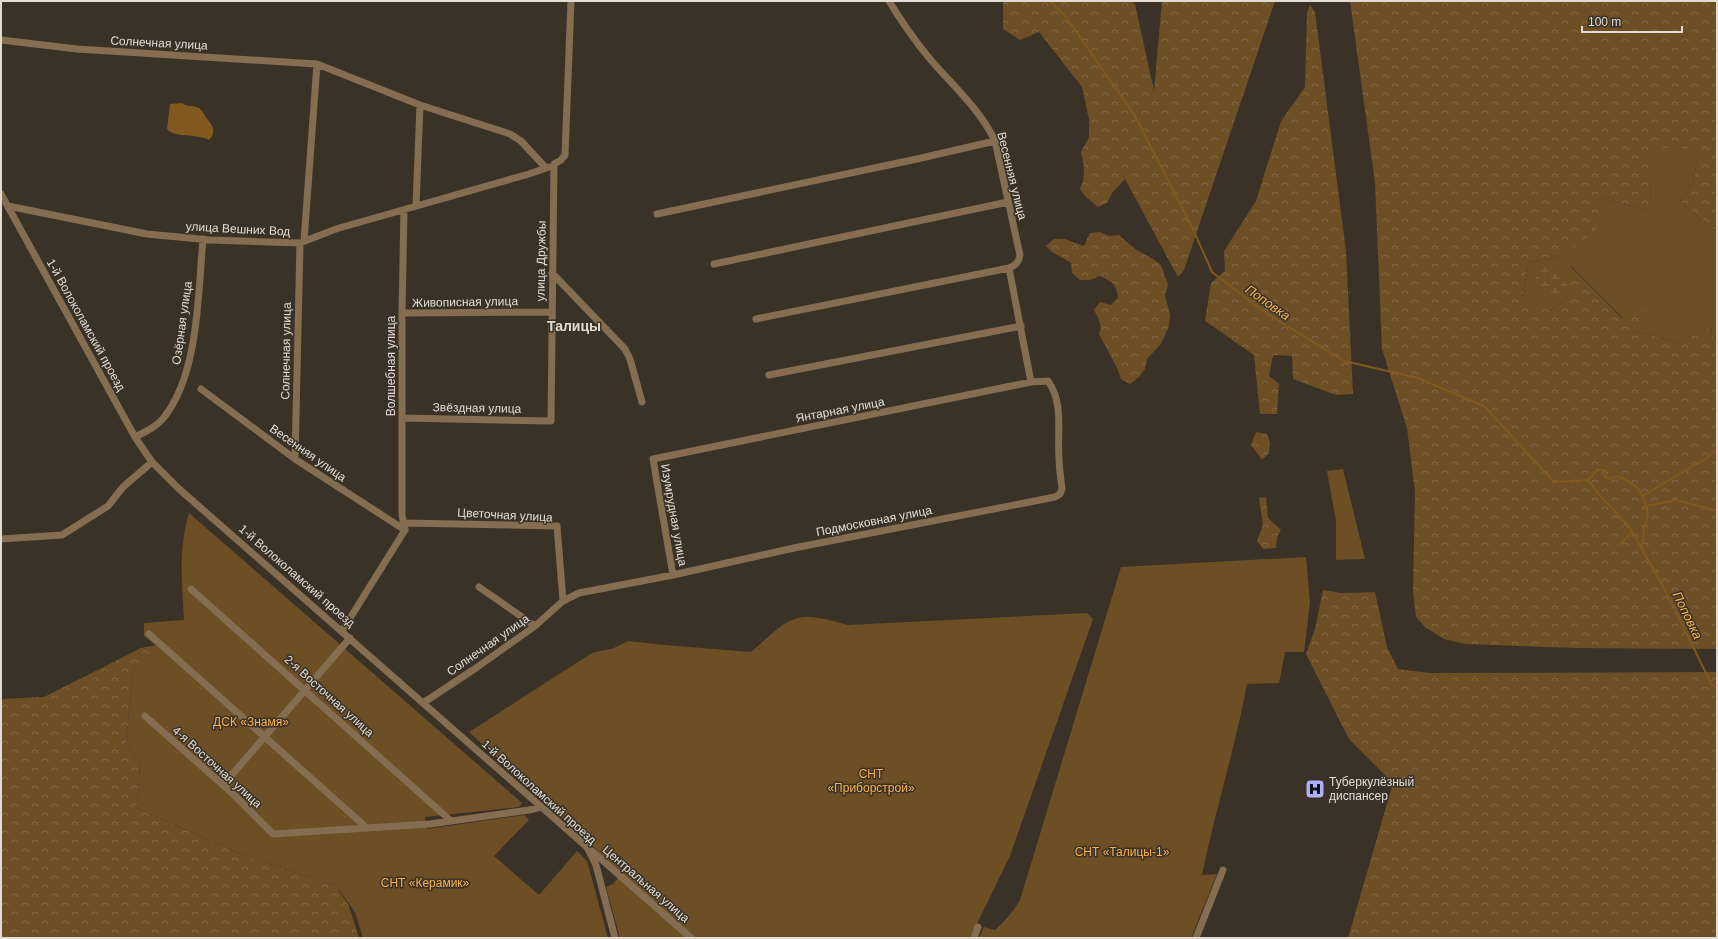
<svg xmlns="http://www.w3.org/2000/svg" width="1718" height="939" font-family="Arial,sans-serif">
  <defs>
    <pattern id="forest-crowns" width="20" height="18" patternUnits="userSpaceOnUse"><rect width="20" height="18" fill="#6d4e25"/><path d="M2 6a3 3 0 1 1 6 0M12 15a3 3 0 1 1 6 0" fill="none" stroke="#826744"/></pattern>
    <pattern id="wetland-marsh" width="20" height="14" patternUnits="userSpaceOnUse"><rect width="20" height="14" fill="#6d4e25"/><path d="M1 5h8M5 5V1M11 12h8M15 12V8" fill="none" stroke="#826744"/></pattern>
  </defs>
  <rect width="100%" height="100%" fill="#3a3227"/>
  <path fill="#6d4e25" d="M1649,148H1699L1693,183L1680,201L1717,233V345L1709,326L1679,343L1636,331L1571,266L1570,294L1551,311L1522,299L1529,262L1562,255L1599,198L1651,211Z
    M1343,469L1365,559L1336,560V521L1327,471Z
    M189,513L522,803L519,807L425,817L427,829L524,815L529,820L494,856L539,895L577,851L587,861L608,938H363L355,912L336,886L243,855L137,808L140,764L126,743L133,671L155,645L144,636V623L184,620C182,581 178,551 189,513Z
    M1306,557L1310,602L1304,652H1285L1279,683L1247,684C1235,749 1215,811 1202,875L1217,874L1191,938H979L984,927L995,930C1005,921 1013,912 1020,900L1121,567Z
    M1087,613L1093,619L1010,856L970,938H620L606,887L613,884L622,873L469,732L592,653L614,648L628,641L665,645L751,652C792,616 793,609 848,625Z"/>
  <path fill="url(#forest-crowns)" d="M1003,1H1131L1135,4L1154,91L1162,1H1275L1184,270L1178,277L1125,179L1112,193L1107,203L1098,207L1085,196L1080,189C1086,176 1084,165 1081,152L1089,137V119L1082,87L1039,32L1020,40L1003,29Z
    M1350,1H1717V233L1680,201L1693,183L1699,148H1650L1651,211L1599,198L1596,231L1562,255L1529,262L1522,298L1551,311L1570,294V266L1622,318L1643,310L1636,331L1679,343L1709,326L1717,345V649L1576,648L1465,644L1444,639L1425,627L1416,617L1413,591L1415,492L1407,428L1382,349L1375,183Z
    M1310,5L1315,12L1346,251L1353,394L1336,395L1293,379L1292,356L1273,355L1269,376L1279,384L1277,414H1260L1254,355L1205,321L1211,283L1225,271L1224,251L1256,201L1281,121L1305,87L1307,13Z
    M1100,232L1110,236L1119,235L1135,249L1153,259L1161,265L1168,285L1165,295L1170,315L1169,326L1161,344L1147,359L1145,369L1139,377L1130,384L1121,379L1118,370L1099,334C1103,325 1098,318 1094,310L1100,302L1111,305L1118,298C1117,284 1112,282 1100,276L1090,280H1080L1072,273L1071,263C1061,256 1055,256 1046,246L1054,239H1065L1084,246L1090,233Z
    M1256,432L1267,434L1270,443L1269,453L1262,460L1251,445Z
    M1266,497L1268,518L1281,530L1277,537L1276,548L1263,549L1257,541L1263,525L1259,498Z
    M1323,590L1341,593L1375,592L1387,647L1398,669L1430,673L1717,672V938H1348L1393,783L1349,739L1306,654L1315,629Z
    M156,645L133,671L126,743L140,764L137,808L243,855L336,886L349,906L359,938H1V699L44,697L141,648Z"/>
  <path fill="url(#wetland-marsh)" d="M1541,265L1557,267L1566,285L1556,297L1540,292L1534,282Z"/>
  <path fill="#81581d" d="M182,103C187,107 191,105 196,107C201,108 203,112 205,116C211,124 218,130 209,140C197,133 176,139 167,129L170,104Z"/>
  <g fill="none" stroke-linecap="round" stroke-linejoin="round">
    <path stroke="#81581d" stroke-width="2" d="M1050,1L1066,17L1135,116L1193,229L1212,272L1263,311L1344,361L1418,378L1484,406L1554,482L1588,480L1597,492L1630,528L1664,588L1712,685L1717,689
      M1588,480L1597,470H1606L1605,477L1610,479L1617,476L1626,480L1638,488L1644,500L1648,515L1644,529L1642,548
      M1642,496L1707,458L1717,450
      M1646,506L1677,500L1717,511
      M1618,546L1632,532"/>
    <path stroke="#846d50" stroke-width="7" d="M1,40L77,49L317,64L420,105L510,134L521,141L546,168
      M1,194L135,437L152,462L178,488L587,847L596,865L615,938
      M8,206L147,234L210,240L300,243L336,229L529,174L549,167
      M416,206L420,105
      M657,214L917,159L995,141
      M304,241L317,64
      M714,264L1008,202
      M1009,268L1031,382
      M552,273L625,349L630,359L642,402
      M402,313L551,312
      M756,319L1009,268C1016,265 1019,262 1020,255L995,141C980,109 952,85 930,59C915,41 901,21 889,1
      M769,375L1021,326
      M201,389L295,459L405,530
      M402,418L551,421L554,164L561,160L565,155L571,1
      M135,437C145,432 158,426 165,416C199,372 198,292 203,239
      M295,459L300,243
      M403,523L557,526L563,601
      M1,539L62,535L108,506L123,487L152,462
      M479,587L535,626
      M191,589L451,821
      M342,631L405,530L402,515V313L404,210
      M149,634L367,828
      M423,703L476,668L535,626L563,601L579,593L673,575L794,548L1055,497L1060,494L1062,489C1061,479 1059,468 1059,458C1057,432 1064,403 1048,381L1031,382L653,459L673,575
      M145,716L233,794L273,834L430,824L529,810L541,807
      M223,785L350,638
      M592,851L691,938
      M974,938L978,927
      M1196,938L1223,870"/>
  </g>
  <defs>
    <g id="hospital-square" transform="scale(1)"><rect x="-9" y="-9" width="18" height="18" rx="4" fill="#adaffb" stroke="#3a3227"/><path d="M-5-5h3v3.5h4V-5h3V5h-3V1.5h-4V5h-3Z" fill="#111"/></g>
  </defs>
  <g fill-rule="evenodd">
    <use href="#hospital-square" x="1315" y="789"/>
  </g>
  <g text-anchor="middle" stroke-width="3" stroke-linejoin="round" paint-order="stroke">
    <g font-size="12" fill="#e2dcd5" stroke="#3a3227">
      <text transform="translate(159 43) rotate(3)" y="4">Солнечная улица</text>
      <text transform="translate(1012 176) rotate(76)" y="4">Весенняя улица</text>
      <text transform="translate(238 229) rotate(3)" y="4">улица Вешних Вод</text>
      <text transform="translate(541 261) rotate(-89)" y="4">улица Дружбы</text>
      <text transform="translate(465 302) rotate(-1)" y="4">Живописная улица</text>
      <text transform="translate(182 323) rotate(-82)" y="4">Озёрная улица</text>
      <text transform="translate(86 325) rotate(61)" y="4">1-й Волоколамский проезд</text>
      <text transform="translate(286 351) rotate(-89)" y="4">Солнечная улица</text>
      <text transform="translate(391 366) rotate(-90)" y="4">Волшебная улица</text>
      <text transform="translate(477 408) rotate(1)" y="4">Звёздная улица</text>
      <text transform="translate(840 410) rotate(-11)" y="4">Янтарная улица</text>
      <text transform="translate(308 453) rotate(35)" y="4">Весенняя улица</text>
      <text transform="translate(505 515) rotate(3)" y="4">Цветочная улица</text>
      <text transform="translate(674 515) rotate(80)" y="4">Изумрудная улица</text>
      <text transform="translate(874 521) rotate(-11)" y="4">Подмосковная улица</text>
      <text transform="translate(297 576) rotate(41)" y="4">1-й Волоколамский проезд</text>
      <text transform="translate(488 645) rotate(-35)" y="4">Солнечная улица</text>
      <text transform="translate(329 696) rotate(42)" y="4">2-я Восточная улица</text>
      <text transform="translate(217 767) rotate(42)" y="4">4-я Восточная улица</text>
      <text transform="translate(539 792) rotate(42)" y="4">1-й Волоколамский проезд</text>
      <text transform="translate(646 884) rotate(41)" y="4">Центральная улица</text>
    </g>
    <g font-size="12" fill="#fbb14a" stroke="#3a3227">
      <text x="251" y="726">ДСК «Знамя»</text>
      <text x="871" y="778">СНТ<tspan x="871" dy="14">«Приборстрой»</tspan></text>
      <text x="1122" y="856">СНТ «Талицы-1»</text>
      <text x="425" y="887">СНТ «Керамик»</text>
    </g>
    <g font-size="12" fill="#e2dcd5" stroke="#3a3227" text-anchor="start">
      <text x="1329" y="786">Туберкулёзный<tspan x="1329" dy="14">диспансер</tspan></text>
    </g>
    <g font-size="13" font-style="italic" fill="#fbb24b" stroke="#3a3227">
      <text transform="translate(1268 302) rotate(35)" y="5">Поповка</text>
      <text transform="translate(1688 615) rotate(64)" y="5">Поповка</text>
    </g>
    <g font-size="14" font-weight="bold" fill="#e4d9cc" stroke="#3a3227">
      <text x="574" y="331">Талицы</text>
    </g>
  </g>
  <rect width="1718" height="939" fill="none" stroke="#e2dcd5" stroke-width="4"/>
  <path d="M1582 26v6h100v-6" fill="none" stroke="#e2dcd5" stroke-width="2"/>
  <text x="1588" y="26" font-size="12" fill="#e2dcd5" stroke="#3a3227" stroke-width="3" paint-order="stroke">100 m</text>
</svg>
